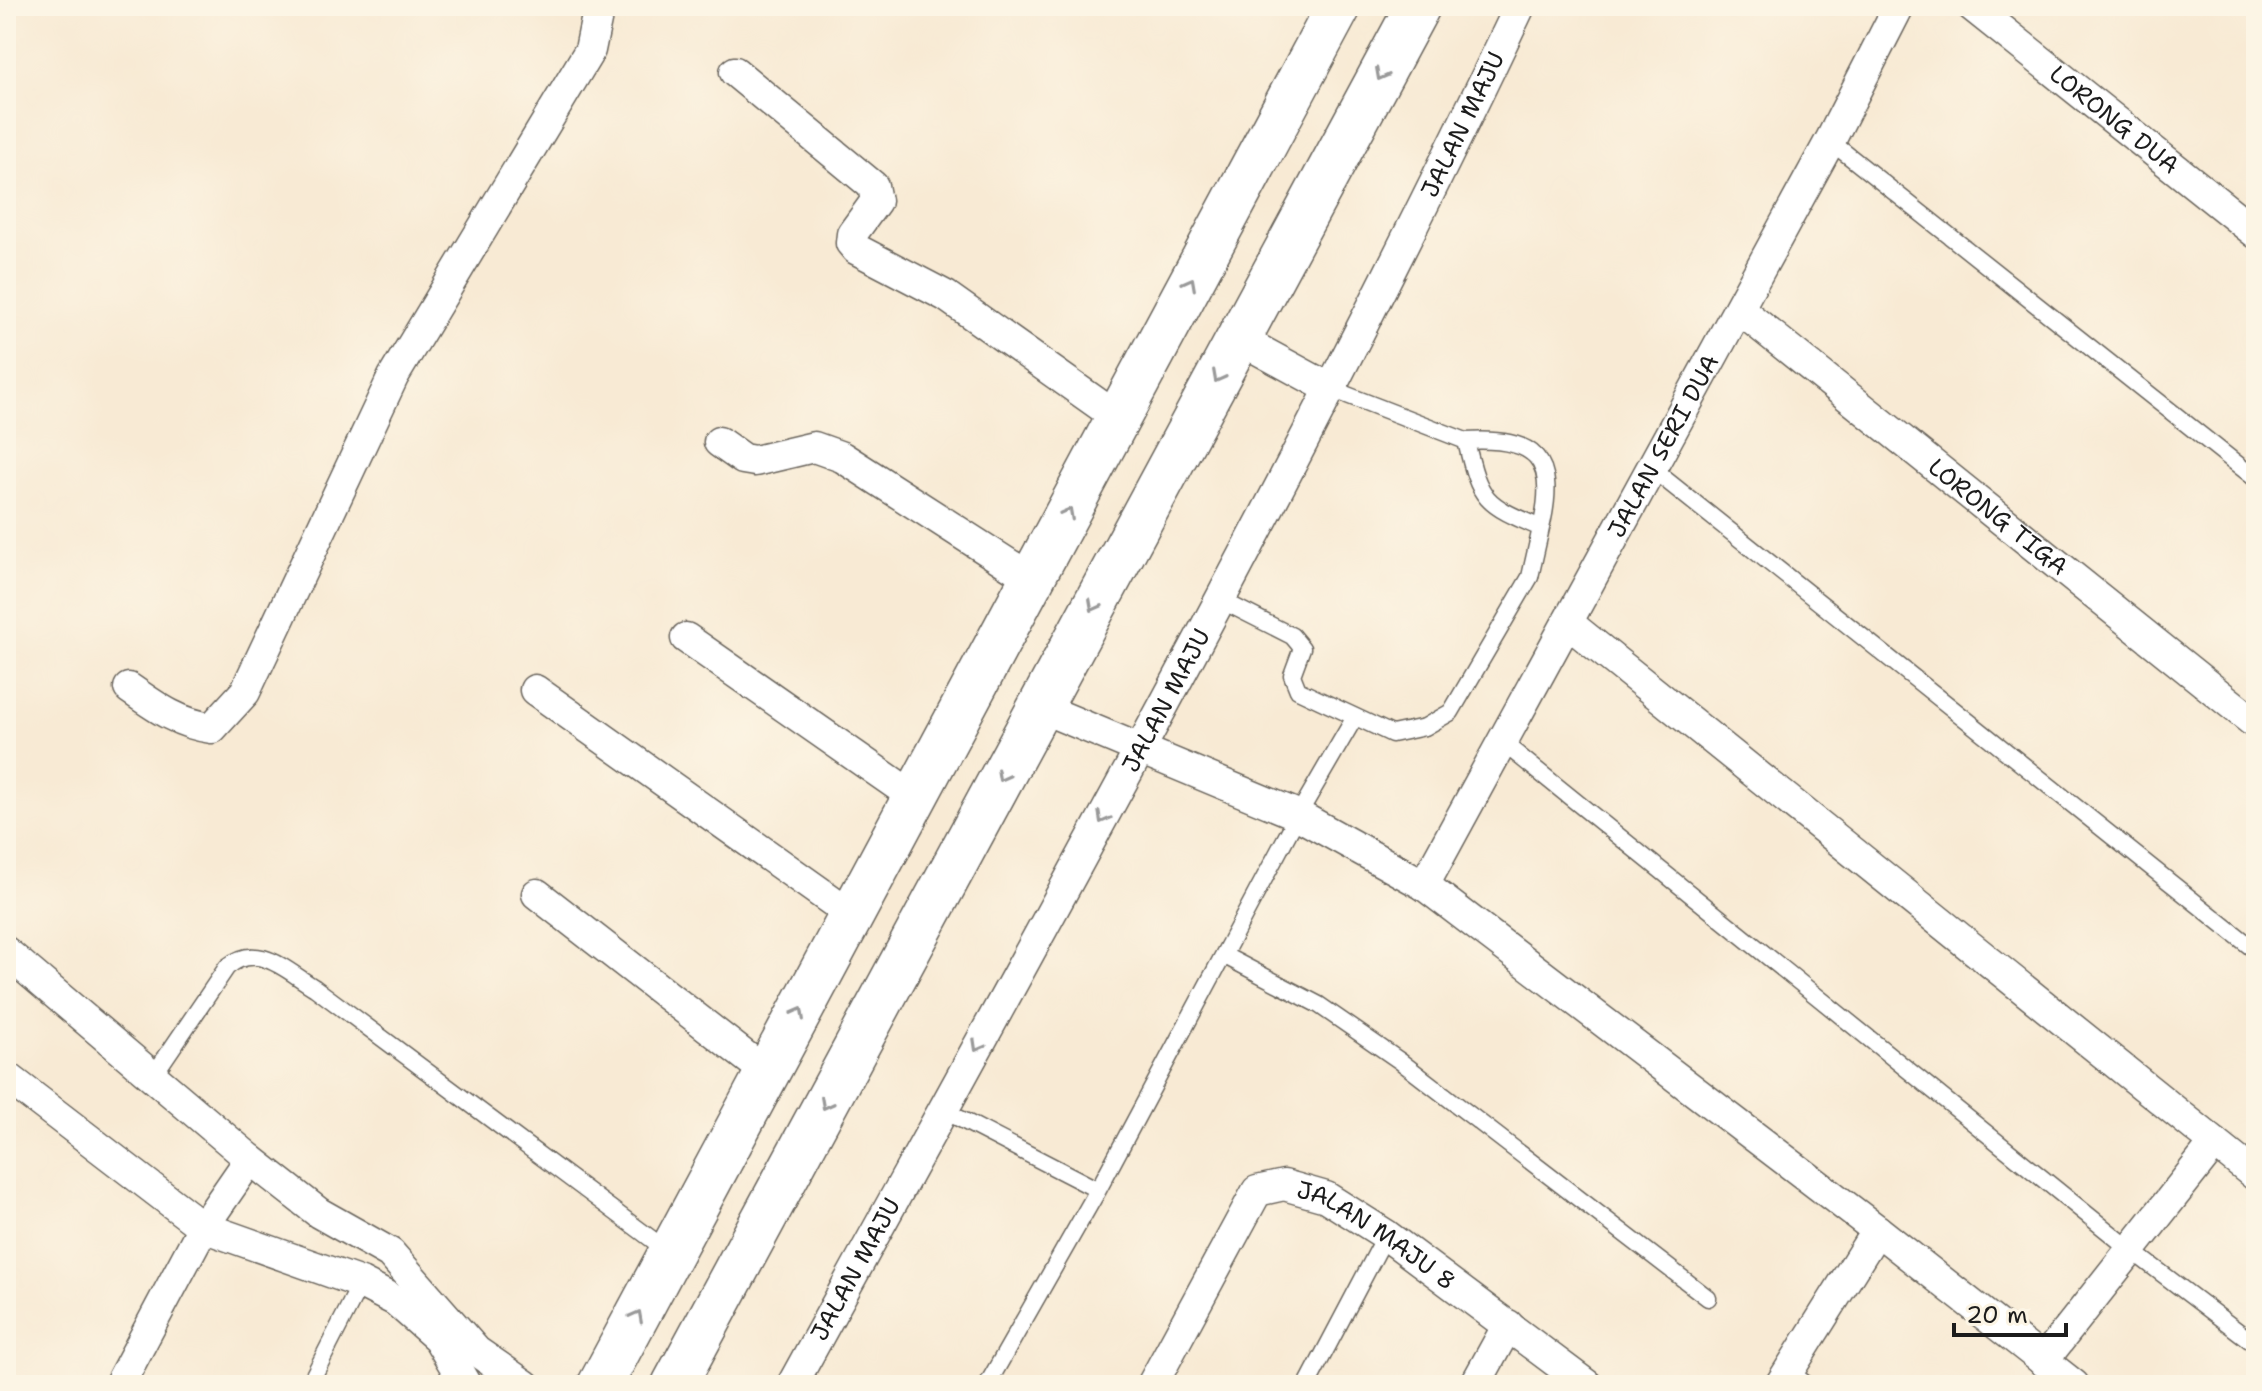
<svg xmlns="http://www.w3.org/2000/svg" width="2262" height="1391" font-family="'Shantell Sans',sans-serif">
  <rect width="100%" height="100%" fill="#fcf5e5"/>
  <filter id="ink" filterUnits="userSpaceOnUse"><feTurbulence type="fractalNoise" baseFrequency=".0125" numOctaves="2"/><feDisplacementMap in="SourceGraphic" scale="16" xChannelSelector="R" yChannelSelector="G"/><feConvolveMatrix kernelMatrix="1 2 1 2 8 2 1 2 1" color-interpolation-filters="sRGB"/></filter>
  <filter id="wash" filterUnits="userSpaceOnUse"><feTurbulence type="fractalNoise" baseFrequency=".006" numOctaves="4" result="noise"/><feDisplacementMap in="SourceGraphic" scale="32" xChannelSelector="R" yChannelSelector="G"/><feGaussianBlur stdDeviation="1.8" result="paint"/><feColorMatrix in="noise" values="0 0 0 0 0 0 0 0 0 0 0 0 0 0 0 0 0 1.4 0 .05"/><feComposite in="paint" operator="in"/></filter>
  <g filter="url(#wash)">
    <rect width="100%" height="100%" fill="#f8ead4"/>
  </g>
  <g filter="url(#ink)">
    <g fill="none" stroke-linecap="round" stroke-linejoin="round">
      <g stroke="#69645c" stroke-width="19">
        <path id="lane" d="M1830,141L2256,479
          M1466,441C1536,437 1558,458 1541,528
          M1651,468L2256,951
          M1219,599L1292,636L1302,648L1292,675L1298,690L1392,734L1425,727L1451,712L1530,577L1541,528C1484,504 1480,501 1466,441L1329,388
          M1502,742L2131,1250L2256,1345
          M1225,956L1319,1005L1400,1061L1708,1298
          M153,1076L227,967C258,941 285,970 315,988L669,1252
          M943,1110L1098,1190
          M1789,1371L1807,1385
          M309,1385L361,1283
          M987,1385L1098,1190L1298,815L1355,717
          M1307,1385L1386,1235"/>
      </g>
      <g stroke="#69645c" stroke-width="33">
        <g id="street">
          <path id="s1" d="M1972,6L2256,233"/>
          <path d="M735,72L873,186L876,201L852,234L851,243L856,249L946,296L1118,418"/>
          <path id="s2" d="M1739,309L2256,724"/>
          <path d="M1239,339L1329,388"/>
          <path d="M719,442L743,459L755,461L814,447L842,457L1032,579"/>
          <path d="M1568,623L2256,1176"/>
          <path d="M686,638L914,797"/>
          <path d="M129,688C156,707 179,724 212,728L245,692L393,377L590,50L599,6"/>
          <path d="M535,690L852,915"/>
          <path d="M1039,707L1298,815L1424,885L1877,1230L2074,1385"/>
          <path id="s3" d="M1424,885L1830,141L1899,6"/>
          <path d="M537,894L767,1073"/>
          <path d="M6,952L250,1159L203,1227L119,1385"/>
          <path d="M6,1076L203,1227L361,1283L396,1301L438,1338L466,1385"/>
          <path d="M250,1159L319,1213L390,1253L476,1351L525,1385"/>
          <path d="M2043,1361L2215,1143"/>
          <path id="s4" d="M792,1385C1042,929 1297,476 1520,6"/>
          <path id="s5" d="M1152,1385L1257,1191L1284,1185L1326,1197L1386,1235L1587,1385"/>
          <path d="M1475,1385L1508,1325"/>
          <path d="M1780,1385L1877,1230"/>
        </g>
      </g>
      <g stroke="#69645c" stroke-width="47">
        <path id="primary" d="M600,1385L1339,6
          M674,1385L1418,6"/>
      </g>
      <use href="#lane" stroke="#fff" stroke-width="16"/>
      <use href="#street" stroke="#fff" stroke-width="30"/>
      <use href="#primary" stroke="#fff" stroke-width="44"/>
    </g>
    <defs><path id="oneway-chevron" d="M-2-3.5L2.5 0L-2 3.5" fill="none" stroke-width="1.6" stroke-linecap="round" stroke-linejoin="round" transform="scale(2)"/></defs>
    <g stroke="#999">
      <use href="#oneway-chevron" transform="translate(1381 75) rotate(118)"/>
      <use href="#oneway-chevron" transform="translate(1190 283) rotate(-62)"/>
      <use href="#oneway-chevron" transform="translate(1218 377) rotate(118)"/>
      <use href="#oneway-chevron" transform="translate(1068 513) rotate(-62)"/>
      <use href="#oneway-chevron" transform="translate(1094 606) rotate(118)"/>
      <use href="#oneway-chevron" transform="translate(1002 776) rotate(118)"/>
      <use href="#oneway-chevron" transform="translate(1103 818) rotate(119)"/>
      <use href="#oneway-chevron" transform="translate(799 1013) rotate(-62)"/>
      <use href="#oneway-chevron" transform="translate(978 1046) rotate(119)"/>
      <use href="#oneway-chevron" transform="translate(826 1104) rotate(118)"/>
      <use href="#oneway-chevron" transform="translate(637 1316) rotate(-62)"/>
    </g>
  </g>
  <g text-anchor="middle" stroke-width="6" stroke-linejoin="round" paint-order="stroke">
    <g font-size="24" fill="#1c1c1c" stroke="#fcf5e5">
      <text dy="8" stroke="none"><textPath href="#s1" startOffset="182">LORONG DUA</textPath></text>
      <text dy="8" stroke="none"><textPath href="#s4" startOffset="1428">JALAN MAJU</textPath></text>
      <text dy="8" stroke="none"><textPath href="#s3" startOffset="500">JALAN SERI DUA</textPath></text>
      <text dy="8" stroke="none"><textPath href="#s2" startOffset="332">LORONG TIGA</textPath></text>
      <text dy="8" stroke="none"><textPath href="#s4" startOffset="780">JALAN MAJU</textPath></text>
      <text dy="8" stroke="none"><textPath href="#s5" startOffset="354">JALAN MAJU 8</textPath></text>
      <text dy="8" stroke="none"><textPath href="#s4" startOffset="132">JALAN MAJU</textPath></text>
    </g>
  </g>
  <rect width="2262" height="1391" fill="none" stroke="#fcf5e5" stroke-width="32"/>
  <path d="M1954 1323v12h112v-12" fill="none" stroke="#1c1c1c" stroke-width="4"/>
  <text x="1966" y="1323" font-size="24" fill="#1c1c1c" stroke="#fcf5e5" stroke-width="6" paint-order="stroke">20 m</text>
</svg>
